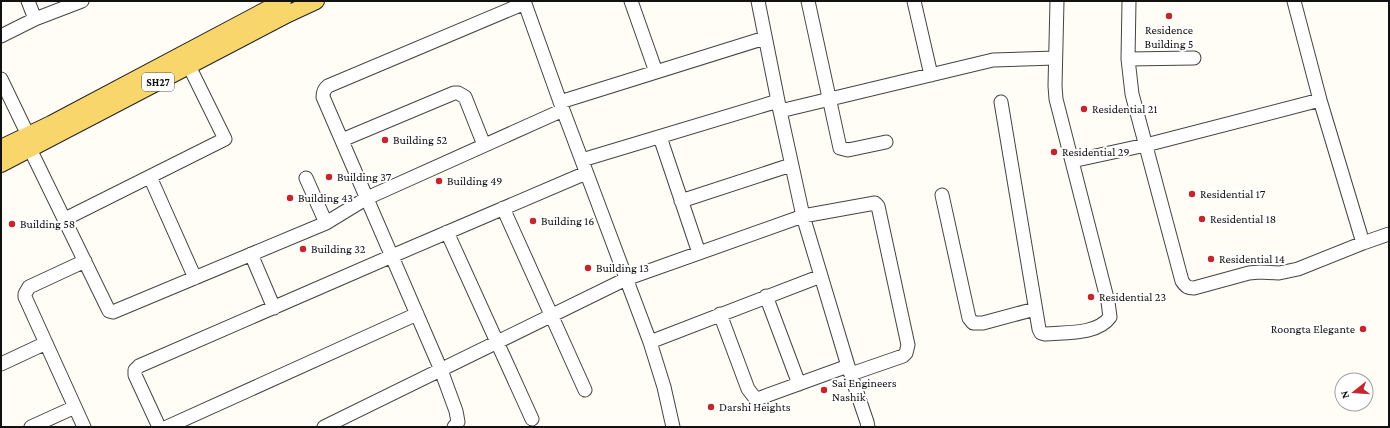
<svg xmlns="http://www.w3.org/2000/svg" width="1390" height="428" font-family="'Crimson Pro',serif">
  <rect width="100%" height="100%" fill="#fffdf5"/>
  <g fill="none" stroke-linecap="round" stroke-linejoin="round">
    <g stroke="#444" stroke-width="15">
      <path id="minor" d="M28,1L35,19
        M524,1L563,110L650,342L664,387L673,427
        M631,1L656,72
        M758,1L780,111L803,216L848,366L867,422L868,427
        M808,1L840,148L848,150L886,142
        M914,1L931,75
        M1129,1L1128,59L1132,94L1182,281C1186,287 1188,288 1194,288L1249,273L1260,272L1279,273L1298,269L1363,243
        M1294,1L1320,100L1363,243L1389,234
        M1,36L35,19L82,1
        M1128,59L1194,58
        M1,79L28,135
        M560,102L765,38
        M1001,102L1039,329L1041,333L1045,334C1066,332 1097,335 1110,317L1108,302L1056,99L1055,86L1057,1
        M780,111L993,60L1055,58
        M660,137L699,253
        M342,140L454,93H458L465,97L484,145
        M30,149L107,307L109,311L113,312L326,223L367,198L563,110
        M582,160L778,101
        M1072,161L1146,145L1320,100
        M150,177L195,278
        M306,178L326,223
        M942,195L969,318L973,323H983L1035,309
        M681,201L791,165
        M503,208L585,390
        M65,219L225,139L189,66
        M447,232L532,419
        M251,254L274,308
        M766,296L799,384
        M720,314L748,389L755,398H760L848,366
        M650,342L821,276
        M1,364L46,343
        M31,427L75,407
        M84,427L25,297V294L29,287L85,261
        M159,427L135,375V370L139,366L392,256L586,173
        M167,427L417,314
        M324,427L626,279L803,216L875,203L878,206L908,345L906,353L903,356L851,374
        M454,427L458,422L456,411L441,370L323,97C323,92 324,89 328,86L525,3"/>
    </g>
    <g stroke="#222" stroke-width="18">
      <path id="major" d="M1,148L51,124L283,1
        M1,164L288,14L316,1"/>
    </g>
    <use href="#minor" stroke="#fff" stroke-width="13"/>
    <use href="#major" stroke="#f9d66b" stroke-width="16"/>
  </g>
  <g fill="#c4262e" stroke="#fff" stroke-width="1.5">
    <circle cx="1169" cy="16" r="4"/>
    <circle cx="1084" cy="109" r="4"/>
    <circle cx="385" cy="140" r="4"/>
    <circle cx="1054" cy="152" r="4"/>
    <circle cx="329" cy="177" r="4"/>
    <circle cx="439" cy="181" r="4"/>
    <circle cx="1192" cy="194" r="4"/>
    <circle cx="290" cy="198" r="4"/>
    <circle cx="1202" cy="219" r="4"/>
    <circle cx="533" cy="221" r="4"/>
    <circle cx="12" cy="224" r="4"/>
    <circle cx="303" cy="249" r="4"/>
    <circle cx="1211" cy="259" r="4"/>
    <circle cx="588" cy="268" r="4"/>
    <circle cx="1091" cy="297" r="4"/>
    <circle cx="1363" cy="329" r="4"/>
    <circle cx="824" cy="390" r="4"/>
    <circle cx="711" cy="407" r="4"/>
  </g>
  <g text-anchor="middle" stroke-width="4" stroke-linejoin="round" paint-order="stroke">
    <rect fill="#fff" stroke="#585858" stroke-width="1" x="142" y="73" width="32" height="18" rx="3"/>
    <g font-size="11" font-weight="bold" fill="#111">
      <text x="158" y="86">SH27</text>
    </g>
    <g font-size="12" fill="#111" stroke="#fff" text-anchor="start">
      <text x="1169" y="34" text-anchor="middle">Residence<tspan x="1169" dy="14">Building 5</tspan></text>
      <text x="1092" y="113">Residential 21</text>
      <text x="393" y="144">Building 52</text>
      <text x="1062" y="156">Residential 29</text>
      <text x="337" y="181">Building 37</text>
      <text x="447" y="185">Building 49</text>
      <text x="1200" y="198">Residential 17</text>
      <text x="298" y="202">Building 43</text>
      <text x="1210" y="223">Residential 18</text>
      <text x="541" y="225">Building 16</text>
      <text x="20" y="228">Building 58</text>
      <text x="311" y="253">Building 32</text>
      <text x="1219" y="263">Residential 14</text>
      <text x="596" y="272">Building 13</text>
      <text x="1099" y="301">Residential 23</text>
      <text x="1355" y="333" text-anchor="end">Roongta Elegante</text>
      <text x="832" y="387">Sai Engineers<tspan x="832" dy="14">Nashik</tspan></text>
      <text x="719" y="411">Darshi Heights</text>
    </g>
  </g>
  <rect width="1390" height="428" fill="none" stroke="#111111" stroke-width="4"/>
  <g transform="translate(1354 392) rotate(253)"><circle r="19" fill="#ffffff" stroke="#a0a0a0"/>
  <path d="M0-3L7 15L0 10L-7 15Z" fill="#c4262e"/>
  <text y="-6" font-size="11" font-weight="bold" text-anchor="middle" fill="#111111">N</text>
  </g>
</svg>
